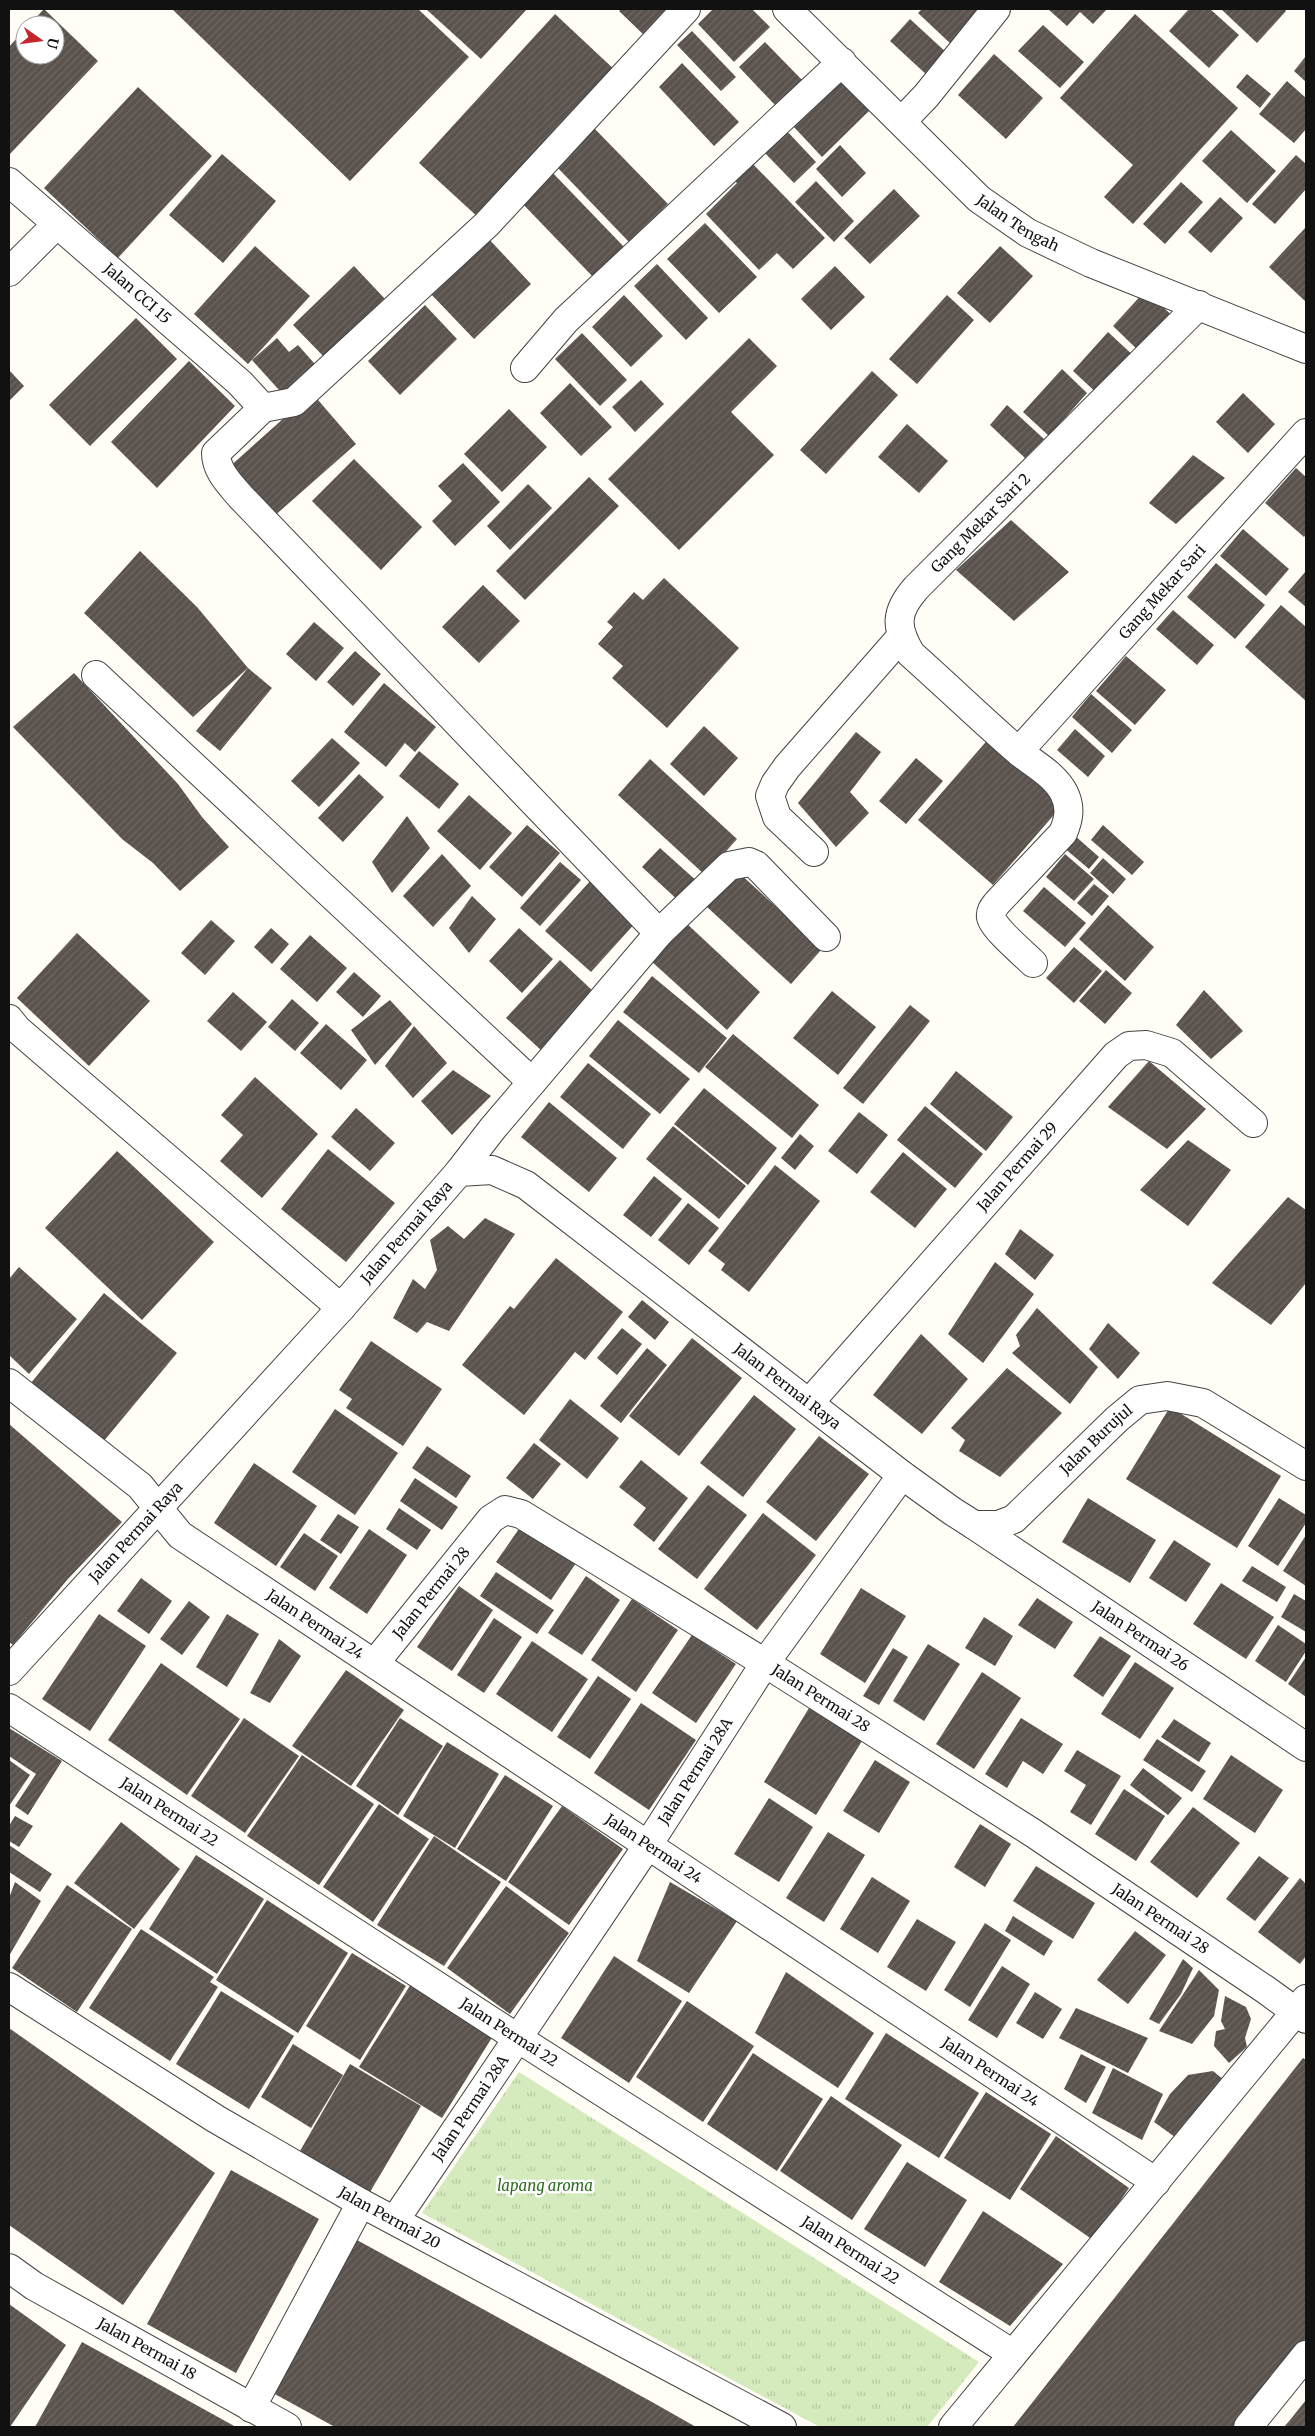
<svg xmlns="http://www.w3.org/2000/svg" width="1315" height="2436" font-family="Merriweather,serif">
  <defs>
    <pattern id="grass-tufts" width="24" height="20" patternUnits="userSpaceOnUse" patternTransform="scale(1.25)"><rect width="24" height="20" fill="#d5ebbd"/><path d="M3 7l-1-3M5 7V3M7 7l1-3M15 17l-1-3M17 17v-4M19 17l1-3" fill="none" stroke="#b6c8a1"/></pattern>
    <pattern id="building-hatch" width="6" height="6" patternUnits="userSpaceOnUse" patternTransform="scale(1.25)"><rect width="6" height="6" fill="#5a524d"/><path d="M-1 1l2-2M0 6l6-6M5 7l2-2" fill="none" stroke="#6d6662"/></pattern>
  </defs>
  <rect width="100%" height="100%" fill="#fffdf5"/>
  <path fill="url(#grass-tufts)" d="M519,2072L979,2362L927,2427H820L422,2213Z"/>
  <path fill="url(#building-hatch)" d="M44,9L98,61L9,155V47L25,29V55H55V25H29Z
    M172,9H418L469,57L350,181Z
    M426,9H527L481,59Z
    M621,9H674L647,38L619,11Z
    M713,9H752L770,27L734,62L698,24Z
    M922,9H979L982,12L952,45L918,13Z
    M1048,9H1107L1093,24L1080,12L1067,26Z
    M1189,9H1210L1239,35L1209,68L1169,31Z
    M1221,9H1284L1286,11L1257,43Z
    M555,14L617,72L480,219L419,163Z
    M1135,14L1238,108L1133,224L1104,197L1133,165L1060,98Z
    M910,19L948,54L928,76L890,41Z
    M1043,25L1084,62L1060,88L1018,51Z
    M692,31L736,77L721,91L677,45Z
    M765,42L802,80L775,105L739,67Z
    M994,54L1043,98L1006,139L958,95Z
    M1306,56V82L1294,71Z
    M682,63L739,122L714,146L659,87Z
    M1247,74L1271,94L1260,108L1236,87Z
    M843,78L872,108L822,157L793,126Z
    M1287,81L1306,98V129L1294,143L1259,114Z
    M138,87L212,156L118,258L44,188Z
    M594,128L668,204L629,242L556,166Z
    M784,128L816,162L794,183L762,150Z
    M1231,130L1276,171L1247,203L1202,161Z
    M840,145L866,173L842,197L816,169Z
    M222,154L276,201L223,263L169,215Z
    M1296,155L1306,164V189L1275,224L1252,204Z
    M748,159L825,238L793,269L777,253L759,270L706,214L737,183L731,177Z
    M549,169L626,249L595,279L518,199Z
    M816,181L854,221L834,242L795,202Z
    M1181,182L1203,202L1165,244L1143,224Z
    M894,189L920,216L870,264L844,238Z
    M1220,197L1243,218L1211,253L1188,232Z
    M705,223L757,277L719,313L667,259Z
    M1306,227V302L1269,267Z
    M486,236L531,284L474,339L429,292Z
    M255,246L310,296L248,364L194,314Z
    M1000,246L1033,276L990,323L957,293Z
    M657,264L708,318L686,340L634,286Z
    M354,266L386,300L326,359L293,325Z
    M835,266L865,297L831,330L801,299Z
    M1145,291L1175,318L1143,355L1113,326Z
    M624,295L663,336L631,367L592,327Z
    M947,295L974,320L917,384L889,359Z
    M425,305L457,339L400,395L368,361Z
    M136,318L177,359L90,446L49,405Z
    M1108,332L1136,358L1101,397L1073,371Z
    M582,333L627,380L600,406L555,359Z
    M277,338L289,352L298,345L321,371L288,400L252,360Z
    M749,338L777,366L731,412L774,455L679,550L608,479Z
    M189,361L235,406L157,488L111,442Z
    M1062,369L1087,393L1049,436L1023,412Z
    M9,370L24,386L9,401Z
    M872,371L898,395L826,474L800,450Z
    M641,380L664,404L635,432L612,407Z
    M570,383L612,427L581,456L540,413Z
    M312,393L356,444L272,518L228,468Z
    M1243,393L1275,424L1248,453L1216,422Z
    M1007,405L1044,439L1025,458L990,425Z
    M509,409L547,447L502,492L464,454Z
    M907,424L948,461L919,493L878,457Z
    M1193,455L1225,478L1176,524L1149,503Z
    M354,459L422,527L381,570L312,501Z
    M463,463L500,502L455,546L432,521L452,501L438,486Z
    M1296,468L1306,477V534L1304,537L1265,503Z
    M589,477L619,506L525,600L496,571Z
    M528,484L552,508L510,550L487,526Z
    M1011,520L1069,572L1014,621L956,570Z
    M1243,529L1289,569L1266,596L1220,556Z
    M140,551L197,607L248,668L193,717L84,613Z
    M1216,563L1265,605L1235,639L1187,597Z
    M1306,571V607L1288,592Z
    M664,578L739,648L667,728L612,678L623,666L598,644L613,627L607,622L634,592L643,600Z
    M483,585L520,621L479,663L442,627Z
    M1281,605L1306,627V701L1245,647Z
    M1173,610L1214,645L1197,665L1156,629Z
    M314,622L344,648L316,681L286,654Z
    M355,651L381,674L353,706L327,682Z
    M1126,656L1166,690L1135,725L1096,691Z
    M248,668L272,688L220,751L196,731Z
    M74,673L178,784L202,817L229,847L180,891L153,863L122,839L13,727Z
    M384,683L436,727L415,752L405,743L386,767L344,732Z
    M1091,694L1132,730L1112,753L1072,717Z
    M704,726L738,758L704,796L670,764Z
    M1075,729L1105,756L1088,777L1057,750Z
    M856,732L881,752L850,792L869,813L836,847L798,803Z
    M991,736L1066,801L993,885L918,820Z
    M332,738L360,763L319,807L291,781Z
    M419,751L459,784L439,809L399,776Z
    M916,758L943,781L906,824L879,801Z
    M650,759L737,839L705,875L618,795Z
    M359,774L384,797L343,842L318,818Z
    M469,795L512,833L480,870L437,831Z
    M407,816L430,848L392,893L372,862Z
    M527,825L560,853L522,897L489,867Z
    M1103,825L1144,862L1132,875L1091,840Z
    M1074,835L1099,857L1089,869L1063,847Z
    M660,848L699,883L681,903L642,867Z
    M442,854L471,886L433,927L403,896Z
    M1065,854L1094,879L1074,901L1046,877Z
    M1103,858L1126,879L1113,894L1090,873Z
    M560,862L581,880L540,926L520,908Z
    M738,872L822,949L791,984L707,907Z
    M592,879L638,920L591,972L545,931Z
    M1094,884L1109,896L1092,916L1077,903Z
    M1044,887L1086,923L1065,947L1023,911Z
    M472,896L496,919L469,953L449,928Z
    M1108,905L1154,947L1125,981L1079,939Z
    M211,920L235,941L205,975L181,953Z
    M685,922L760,992L727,1030L650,960Z
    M271,928L289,944L272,964L254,947Z
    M519,928L553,959L522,993L489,961Z
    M77,933L150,1001L89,1066L17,998Z
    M310,935L347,968L317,1002L280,969Z
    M1074,947L1102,971L1074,1003L1046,978Z
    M560,960L595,993L542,1051L506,1018Z
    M1106,970L1132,993L1105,1024L1079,1001Z
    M354,972L381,996L363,1017L336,992Z
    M652,976L727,1038L699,1073L623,1012Z
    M1204,990L1243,1031L1211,1059L1176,1025Z
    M832,991L876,1027L838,1075L793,1038Z
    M233,992L267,1022L241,1051L207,1021Z
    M292,999L319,1023L295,1051L268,1027Z
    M390,1000L412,1024L375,1065L351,1030Z
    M910,1005L930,1021L863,1104L843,1088Z
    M618,1020L690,1079L660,1114L589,1056Z
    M326,1024L367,1060L341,1090L300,1053Z
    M414,1026L447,1063L413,1098L385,1066Z
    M733,1034L819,1105L792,1138L705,1067Z
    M1149,1061L1206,1109L1167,1149L1108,1107Z
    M588,1063L651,1114L623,1149L560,1097Z
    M453,1070L491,1096L452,1135L421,1101Z
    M956,1071L1013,1117L986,1151L930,1104Z
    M255,1077L318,1134L262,1198L220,1161L243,1135L221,1115Z
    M704,1088L777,1148L748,1185L674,1124Z
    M549,1102L617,1158L589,1192L521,1137Z
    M925,1106L983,1154L955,1188L897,1140Z
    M356,1108L395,1143L370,1171L331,1137Z
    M859,1112L888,1135L857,1174L828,1151Z
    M673,1126L746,1186L719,1219L646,1159Z
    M800,1134L814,1146L795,1170L781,1158Z
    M1188,1140L1231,1170L1188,1226L1140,1190Z
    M328,1149L395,1203L346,1262L281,1209Z
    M117,1151L214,1242L142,1320L45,1228Z
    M903,1152L947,1189L915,1228L870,1192Z
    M775,1165L820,1201L749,1292L721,1270L725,1264L708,1251Z
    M654,1176L682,1199L651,1237L623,1215Z
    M1288,1197L1306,1210V1283L1271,1325L1212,1283Z
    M688,1203L719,1228L689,1265L658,1240Z
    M485,1218L515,1234L449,1331L427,1322L417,1333L393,1318L413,1279L425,1289L437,1270L430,1240L448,1226L464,1239Z
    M1020,1229L1054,1255L1035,1280L1005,1254Z
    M556,1258L623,1312L585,1360L575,1352L524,1415L462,1365L510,1306L514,1309Z
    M995,1262L1034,1294L983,1363L948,1334Z
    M19,1267L77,1319L29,1374L9,1355V1279Z
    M104,1293L177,1353L103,1442L31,1383Z
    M642,1300L669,1322L655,1340L628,1317Z
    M1037,1308L1098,1367L1070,1404L1012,1353L1020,1346L1016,1335Z
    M1108,1323L1140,1353L1118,1379L1089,1349Z
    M622,1328L642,1344L617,1375L597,1358Z
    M921,1334L968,1379L922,1434L873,1395Z
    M692,1338L742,1378L679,1456L629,1416Z
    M371,1341L442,1389L403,1446L346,1408L352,1399L339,1390Z
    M647,1348L667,1365L621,1423L600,1406Z
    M1007,1368L1062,1413L1000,1477L959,1451L965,1440L951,1428Z
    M754,1395L796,1429L743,1497L700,1463Z
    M570,1399L619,1438L587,1479L539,1440Z
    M1170,1407L1281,1476L1237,1548L1126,1479Z
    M335,1409L398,1453L355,1515L292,1472Z
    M9,1424L122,1522L67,1580L13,1645L9,1642Z
    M819,1436L869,1474L816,1541L766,1502Z
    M534,1443L561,1464L533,1499L506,1478Z
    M427,1446L471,1476L456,1498L412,1468Z
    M641,1460L688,1498L654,1542L633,1525L646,1508L619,1487Z
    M254,1463L317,1506L276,1566L214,1523Z
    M415,1478L458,1507L442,1530L400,1501Z
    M708,1485L747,1515L697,1579L658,1549Z
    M1088,1498L1156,1540L1130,1583L1062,1542Z
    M1279,1498L1306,1515V1523L1278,1566L1248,1546Z
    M399,1508L431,1530L417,1550L386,1529Z
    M763,1513L816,1555L757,1630L704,1589Z
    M338,1514L359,1527L341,1554L320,1540Z
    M523,1523L578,1560L551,1600L496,1562Z
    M369,1529L407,1555L367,1614L329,1588Z
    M304,1533L338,1556L315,1591L280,1567Z
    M1306,1535V1586L1283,1571Z
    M1174,1540L1211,1564L1186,1602L1149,1578Z
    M1252,1566L1286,1587L1277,1602L1242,1581Z
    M496,1572L554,1610L537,1634L480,1596Z
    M586,1576L620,1600L582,1655L548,1633Z
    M141,1578L172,1601L149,1634L117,1611Z
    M1221,1583L1274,1617L1246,1659L1193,1624Z
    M459,1586L493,1610L452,1671L417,1647Z
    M861,1588L906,1616L865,1683L820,1654Z
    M1294,1594L1306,1601V1632L1281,1617Z
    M1037,1598L1073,1622L1055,1649L1018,1625Z
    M632,1599L678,1630L636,1692L591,1660Z
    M189,1601L210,1617L182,1655L160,1639Z
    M99,1614L146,1646L90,1731L42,1699Z
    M227,1614L259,1634L227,1687L196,1667Z
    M984,1617L1013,1636L995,1666L965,1648Z
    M494,1618L522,1637L484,1693L457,1675Z
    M1278,1625L1306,1644V1651L1286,1682L1255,1661Z
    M692,1635L736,1664L696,1723L652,1693Z
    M1100,1636L1131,1656L1103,1697L1073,1676Z
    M279,1639L301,1656L270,1703L250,1693Z
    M532,1641L588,1679L552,1732L496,1694Z
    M928,1644L960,1664L924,1721L893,1701Z
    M893,1648L908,1657L879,1705L863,1696Z
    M1306,1657V1697L1288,1684Z
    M1135,1662L1174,1688L1140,1739L1101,1714Z
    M161,1663L240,1719L187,1795L108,1740Z
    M346,1670L404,1710L351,1786L292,1746Z
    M982,1672L1021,1698L974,1769L936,1744Z
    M598,1676L631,1699L590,1759L557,1737Z
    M641,1703L696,1740L649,1810L594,1773Z
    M809,1708L862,1741L816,1815L764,1782Z
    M244,1718L299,1756L245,1833L191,1796Z
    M400,1718L443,1746L398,1815L356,1786Z
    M1021,1718L1063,1744L1043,1774L1023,1761L1007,1788L985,1774Z
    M1174,1719L1211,1743L1199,1762L1161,1737Z
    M9,1728L62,1761L28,1815L15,1806L36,1774L9,1756Z
    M1157,1739L1206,1771L1192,1792L1143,1760Z
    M447,1742L499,1774L455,1848L403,1816Z
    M1077,1750L1121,1776L1091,1825L1070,1812L1086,1785L1064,1771Z
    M302,1755L374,1804L319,1885L247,1836Z
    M1231,1755L1283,1790L1255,1833L1203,1799Z
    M9,1760L30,1775L9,1806Z
    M875,1760L910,1782L879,1833L843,1811Z
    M1143,1768L1182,1798L1168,1815L1130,1785Z
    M505,1775L553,1806L506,1881L457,1849Z
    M1124,1789L1165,1816L1136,1861L1095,1834Z
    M769,1798L813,1827L779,1882L734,1854Z
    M379,1804L429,1839L373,1922L323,1887Z
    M562,1806L623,1849L569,1925L508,1882Z
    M1193,1807L1240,1843L1197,1898L1150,1862Z
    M15,1816L33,1826L19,1847L9,1841V1826Z
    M121,1822L180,1869L134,1929L74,1883Z
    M980,1824L1011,1844L985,1887L954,1867Z
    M828,1832L865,1855L824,1922L786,1898Z
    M434,1836L501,1882L444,1966L377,1925Z
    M9,1845L52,1874L40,1892L9,1872Z
    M196,1855L264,1899L217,1974L149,1929Z
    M1259,1856L1289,1878L1255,1921L1226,1899Z
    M1036,1866L1095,1903L1073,1939L1013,1901Z
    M872,1877L910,1901L878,1953L840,1929Z
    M1300,1878L1306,1884V1956L1300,1964L1258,1932Z
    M15,1882L41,1901L9,1956V1898Z
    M670,1882L737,1921L689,1993L637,1961Z
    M67,1885L132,1929L77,2012L12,1968Z
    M506,1886L569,1933L510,2014L447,1968Z
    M267,1900L348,1953L298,2033L216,1980Z
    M1013,1916L1053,1941L1044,1956L1005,1931Z
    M917,1919L956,1942L926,1991L887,1967Z
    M985,1923L1011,1940L970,2007L944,1990Z
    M141,1929L214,1977L210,1982L218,1987L170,2061L89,2008Z
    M1135,1931L1166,1955L1128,2004L1097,1980Z
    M352,1953L406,1986L360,2060L306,2026Z
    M614,1956L682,2001L629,2083L561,2038Z
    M1183,1959L1193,1968L1181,1994L1159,2024L1149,2019Z
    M1002,1966L1030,1984L997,2038L968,2020Z
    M1199,1970L1219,1990L1214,2016L1192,2044L1159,2031Z
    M786,1972L874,2033L838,2088L755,2033Z
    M411,1984L493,2036L442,2118L359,2067Z
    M221,1991L294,2036L249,2109L176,2064Z
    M1035,1992L1062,2009L1043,2039L1016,2023Z
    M1225,1996L1246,2007L1251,2019L1245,2038L1247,2047L1229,2063L1214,2046L1216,2031L1225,2029L1221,2021Z
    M687,2001L754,2046L703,2122L636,2077Z
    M1076,2008L1148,2038L1128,2073L1059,2038Z
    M9,2028L215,2173L123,2305L9,2225Z
    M886,2033L979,2093L939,2158L845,2099Z
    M293,2044L343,2075L311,2128L261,2097Z
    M753,2053L823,2099L777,2171L707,2124Z
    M1081,2054L1106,2067L1086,2103L1064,2089Z
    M1303,2058L1306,2060V2338L1236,2427H1013Z
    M350,2064L421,2106L370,2192L300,2151Z
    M1113,2068L1163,2094L1142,2140L1092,2113Z
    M1213,2071L1224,2080L1187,2120L1175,2137L1154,2122L1170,2094L1188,2075Z
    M986,2092L1051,2134L1010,2200L944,2158Z
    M831,2096L902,2145L852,2220L780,2171Z
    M1056,2136L1129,2188L1093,2240L1020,2189Z
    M907,2162L967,2200L925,2267L864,2229Z
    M231,2170L319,2219L236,2373L147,2324Z
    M983,2211L1063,2264L1010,2326L939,2282Z
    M357,2240L652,2402L696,2427H335L273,2393Z
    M9,2304L66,2345L10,2427H9Z
    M82,2342L133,2370L236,2427H35Z
    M1306,2400V2427H1284L1290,2420Z"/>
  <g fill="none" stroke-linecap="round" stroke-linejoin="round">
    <g stroke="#444" stroke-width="30">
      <g id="minor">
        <path id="s1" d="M787,9L979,199L1028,233L1091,263L1306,349"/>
        <path d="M902,121L926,96L996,9"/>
        <path id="s2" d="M9,182L240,383L263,408"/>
        <path d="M9,272L56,225"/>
        <path d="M525,368L566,320L842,62"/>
        <path d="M96,675L532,1082"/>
        <path id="s3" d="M1019,751L1306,433"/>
        <path d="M814,852L777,817L770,796L775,784L787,767L901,637"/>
        <path d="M659,933L240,496C230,484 216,471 216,453L263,408L294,402L487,224L686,9"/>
        <path id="s4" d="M1033,963C1024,954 992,927 991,917C990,911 994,907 997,903L1063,833C1069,819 1071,807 1064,793C1055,775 1034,764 1019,752C982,720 947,686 911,654C895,627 895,612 916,588L1199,305"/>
        <path d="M9,1019L17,1029L341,1308"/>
        <path d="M459,1172L493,1128L659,933L729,866L749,862L756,865L826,937"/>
        <path id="s5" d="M9,1383L140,1486L180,1535L1156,2182"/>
        <path id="s6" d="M809,1403L1116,1055L1129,1046L1146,1045L1172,1053L1253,1123"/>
        <path id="s7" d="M974,1525L1306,1747"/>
        <path id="s8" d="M375,1663L491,1519L505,1510L521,1514L765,1663L1033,1833L1266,1990L1306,2019"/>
        <path id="s9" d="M9,1708L519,2039L1013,2354"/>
        <path id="s10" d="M9,1987L216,2119L361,2203L782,2427"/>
        <path id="s11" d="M395,2220L648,1845L765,1663L902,1475"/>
        <path id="s12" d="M9,2268L34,2286L287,2427"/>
        <path d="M251,2408L361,2203"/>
        <path d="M953,2427L1306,1999"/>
        <path d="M1248,2427L1306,2355"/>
      </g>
    </g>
    <g stroke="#444" stroke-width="30">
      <g id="tertiary">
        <path id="s13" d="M9,1671L341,1308L459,1172L492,1170L526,1185L902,1475L952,1511L974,1525H998L1014,1519L1117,1419L1140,1400L1167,1396L1203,1403L1306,1466"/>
      </g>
    </g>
    <use href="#minor" stroke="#fff" stroke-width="28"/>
    <use href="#tertiary" stroke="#fff" stroke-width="28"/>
  </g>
  <g text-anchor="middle" stroke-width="5" stroke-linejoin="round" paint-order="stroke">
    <g font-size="15" fill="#111" stroke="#fff">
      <text dy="5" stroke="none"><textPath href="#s1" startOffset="316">Jalan Tengah</textPath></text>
      <text dy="5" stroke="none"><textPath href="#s2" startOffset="170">Jalan CCI 15</textPath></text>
      <text dy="5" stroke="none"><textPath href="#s4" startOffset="588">Gang Mekar Sari 2</textPath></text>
      <text dy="5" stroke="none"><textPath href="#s3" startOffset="214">Gang Mekar Sari</textPath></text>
      <text dy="5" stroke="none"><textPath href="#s6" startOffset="315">Jalan Permai 29</textPath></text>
      <text dy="5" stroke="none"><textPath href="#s13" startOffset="592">Jalan Permai Raya</textPath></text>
      <text dy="5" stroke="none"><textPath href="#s13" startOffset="1072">Jalan Permai Raya</textPath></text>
      <text dy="5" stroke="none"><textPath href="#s13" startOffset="1460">Jalan Burujul</textPath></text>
      <text dy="5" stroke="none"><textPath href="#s13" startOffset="188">Jalan Permai Raya</textPath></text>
      <text dy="5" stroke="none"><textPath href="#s8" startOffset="90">Jalan Permai 28</textPath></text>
      <text dy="5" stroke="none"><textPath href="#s5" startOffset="392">Jalan Permai 24</textPath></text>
      <text dy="5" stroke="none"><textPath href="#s7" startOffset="200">Jalan Permai 26</textPath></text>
      <text dy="5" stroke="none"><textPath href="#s8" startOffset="570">Jalan Permai 28</textPath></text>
      <text dy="5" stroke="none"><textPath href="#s11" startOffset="540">Jalan Permai 28A</textPath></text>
      <text dy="5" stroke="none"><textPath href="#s9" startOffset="191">Jalan Permai 22</textPath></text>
      <text dy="5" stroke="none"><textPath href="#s5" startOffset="798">Jalan Permai 24</textPath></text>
      <text dy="5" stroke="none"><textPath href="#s8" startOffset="975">Jalan Permai 28</textPath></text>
      <text dy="5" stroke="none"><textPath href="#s9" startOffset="596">Jalan Permai 22</textPath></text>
      <text dy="5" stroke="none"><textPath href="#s5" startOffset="1202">Jalan Permai 24</textPath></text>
      <text dy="5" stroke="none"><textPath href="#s11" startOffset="135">Jalan Permai 28A</textPath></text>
      <text dy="5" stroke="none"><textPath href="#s10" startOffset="445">Jalan Permai 20</textPath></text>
      <text dy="5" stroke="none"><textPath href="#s9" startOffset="1001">Jalan Permai 22</textPath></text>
      <text dy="5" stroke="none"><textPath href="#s12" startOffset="160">Jalan Permai 18</textPath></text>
    </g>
    <g font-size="15" font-style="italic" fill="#2f6b1f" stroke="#fff">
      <text x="545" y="2191">lapang aroma</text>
    </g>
  </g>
  <rect width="1315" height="2436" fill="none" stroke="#111111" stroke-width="20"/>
  <g transform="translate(40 40) rotate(104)"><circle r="24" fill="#ffffff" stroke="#a0a0a0"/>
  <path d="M0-4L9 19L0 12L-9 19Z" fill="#c4262e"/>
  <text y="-8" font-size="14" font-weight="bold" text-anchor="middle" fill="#111111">U</text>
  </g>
</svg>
